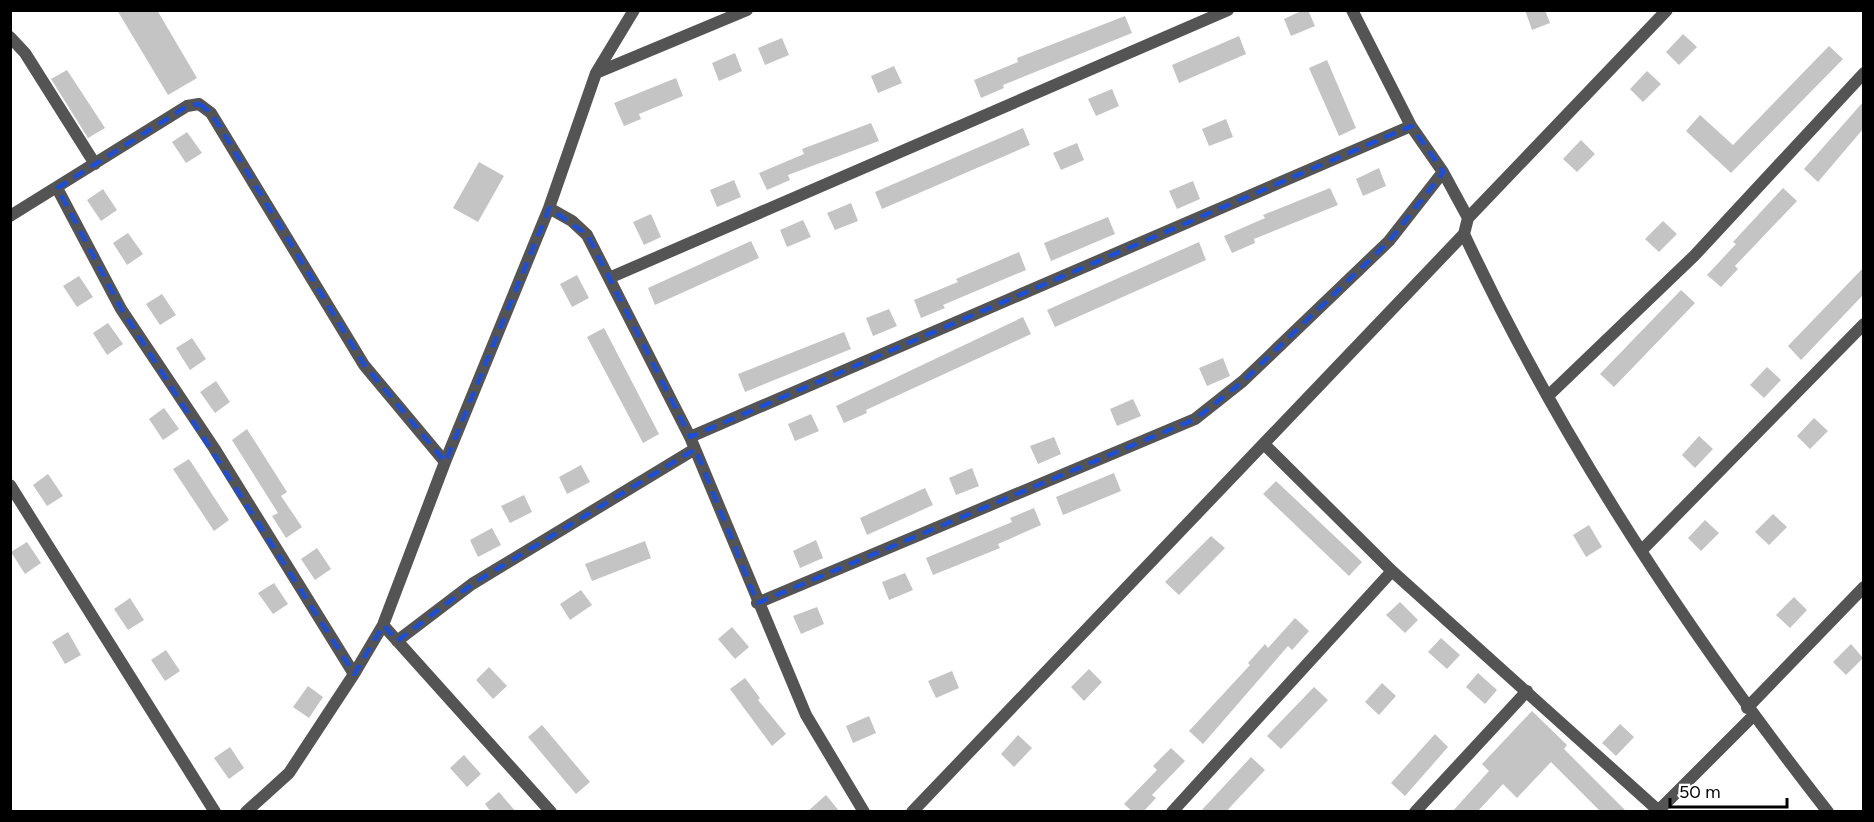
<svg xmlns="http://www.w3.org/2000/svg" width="1874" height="822" font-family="Figtree,sans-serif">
  <rect width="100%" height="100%" fill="#fff"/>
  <path fill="#c4c4c4" d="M117,10H157L197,78L168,95Z
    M1303,10H1308L1315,26L1291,36L1284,19Z
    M1525,10H1545L1550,23L1532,30Z
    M1125,16L1132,33L1003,85L1004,88L981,98L974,80L1018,62L1017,58Z
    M1683,34L1697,47L1679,65L1666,52Z
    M1239,36L1246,54L1179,83L1172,65Z
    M782,38L789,55L765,65L758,48Z
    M1829,46L1843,59L1731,173L1686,131L1700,115L1733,145Z
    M735,53L742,71L719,81L712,63Z
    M1327,60L1356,128L1339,136L1309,68Z
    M894,66L902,83L878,93L871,76Z
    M67,70L105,128L88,138L51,79Z
    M1647,71L1661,84L1643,102L1630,89Z
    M676,78L683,96L639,114L641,119L624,126L614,103Z
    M1112,89L1119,106L1096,116L1088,99Z
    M1863,102V129L1818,182L1804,169Z
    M1226,119L1233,137L1209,146L1202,129Z
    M871,123L879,141L788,175L790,180L767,190L759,173L804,154L802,149Z
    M1023,128L1030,145L882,209L875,192Z
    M187,132L202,153L186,163L172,142Z
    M1581,140L1595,154L1577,172L1563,159Z
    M1077,143L1084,160L1061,170L1053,153Z
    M479,162L504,176L478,222L453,208Z
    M1379,168L1386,186L1363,196L1356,179Z
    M734,180L741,197L717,207L710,190Z
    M1193,181L1200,199L1177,209L1169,191Z
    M1330,188L1338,205L1254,239L1255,243L1232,253L1224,236L1265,218L1263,215Z
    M1783,188L1797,201L1735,266L1738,269L1721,287L1707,275L1736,244L1733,242Z
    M103,189L117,210L101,221L87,200Z
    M851,203L858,221L835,230L827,213Z
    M651,214L661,237L644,245L633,222Z
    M1108,217L1115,234L1051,261L1044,243Z
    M803,220L811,237L787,247L780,230Z
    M1663,221L1677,234L1659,252L1645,239Z
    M128,233L143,254L127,265L113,243Z
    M751,241L759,258L655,305L648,288Z
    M1199,242L1206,260L1055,327L1047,310Z
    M1019,252L1026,270L943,305L945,308L921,318L914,300L958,282L956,279Z
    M1863,268V295L1801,360L1788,346Z
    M577,275L589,298L572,307L560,284Z
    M79,276L93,297L77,307L63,286Z
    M1681,290L1695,303L1614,387L1600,374Z
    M162,294L176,315L160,325L146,304Z
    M889,309L897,326L873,336L866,318Z
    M1023,317L1031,334L866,410L867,413L844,423L836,406Z
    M108,323L123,344L107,355L93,333Z
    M604,328L659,434L643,443L587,337Z
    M844,332L851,349L745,392L738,374Z
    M192,338L206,359L190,370L176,348Z
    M1223,358L1230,376L1207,386L1199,368Z
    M1767,367L1781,380L1764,398L1750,385Z
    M216,381L230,402L215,413L200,392Z
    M1133,399L1141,416L1117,426L1110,409Z
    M164,408L179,429L163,440L149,419Z
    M811,414L819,431L795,441L788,424Z
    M1814,418L1828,431L1810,449L1797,436Z
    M247,429L287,492L281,496L302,527L286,538L272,516L278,513L232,440Z
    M1699,436L1713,449L1695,468L1682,455Z
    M1054,437L1061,454L1038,464L1030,446Z
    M189,459L229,520L214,531L173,469Z
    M581,465L590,482L567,494L559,477Z
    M972,468L979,486L956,495L949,478Z
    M1114,473L1121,491L1063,515L1056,497Z
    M48,474L63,496L47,506L33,485Z
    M1276,481L1362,562L1349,576L1263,494Z
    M925,488L933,505L867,535L860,518Z
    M524,495L532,512L510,523L501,506Z
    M1034,508L1041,525L998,544L1000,548L933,575L926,558L1012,522L1010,518Z
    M1773,514L1787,527L1769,545L1755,532Z
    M1705,520L1719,533L1701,551L1688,538Z
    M1589,525L1602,547L1586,557L1573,535Z
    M492,528L501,545L478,557L470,540Z
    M1211,536L1225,548L1179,595L1165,582Z
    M816,540L823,558L800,568L793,551Z
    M645,541L651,558L592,581L585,564Z
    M27,542L41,563L25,574L11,552Z
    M317,548L331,569L315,580L301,559Z
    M905,573L913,590L889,600L882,582Z
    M274,583L288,604L273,614L258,593Z
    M581,590L592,605L570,620L560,604Z
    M1794,597L1807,610L1790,628L1776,615Z
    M130,598L144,620L128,630L114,609Z
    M1400,602L1418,620L1405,633L1386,615Z
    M817,607L824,624L801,634L793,616Z
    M1295,618L1309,631L1292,650L1288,646L1203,744L1189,731L1250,665L1248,663L1265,644L1268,648Z
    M732,627L749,647L735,659L718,639Z
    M68,632L81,655L65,664L52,642Z
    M1441,638L1460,655L1447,669L1428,652Z
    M1851,644L1863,658L1846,675L1833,662Z
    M166,650L180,671L165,681L151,660Z
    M489,667L507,686L493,699L476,680Z
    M1089,669L1102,682L1084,701L1071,687Z
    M952,671L959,688L936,698L928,681Z
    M1478,673L1497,690L1485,704L1466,687Z
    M745,678L760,698L758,700L786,734L772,746L730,689Z
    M1382,683L1396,696L1379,715L1365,702Z
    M308,686L323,697L309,718L293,707Z
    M1314,687L1328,700L1281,749L1267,736Z
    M1532,711L1567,745L1564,749L1627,812H1601L1551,762L1517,798L1503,784L1477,812H1452L1489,771L1482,764Z
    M869,716L876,733L853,743L846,726Z
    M1620,724L1634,737L1616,756L1602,743Z
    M542,725L590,782L576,794L528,737Z
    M1435,734L1448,747L1405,796L1391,783Z
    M1018,735L1032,748L1014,767L1001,754Z
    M230,747L244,768L229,779L214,758Z
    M1171,748L1185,761L1152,795L1156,798L1143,812H1133L1124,804L1157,770L1153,766Z
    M464,755L481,774L467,787L450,768Z
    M1251,757L1265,770L1233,804L1226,812H1200Z
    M499,792L516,812H491L485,804Z
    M826,795L840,812H807Z"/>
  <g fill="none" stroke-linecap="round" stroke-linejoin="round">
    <path stroke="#545454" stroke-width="12" d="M1352,10L1411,126L1443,172L1468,218
      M1667,10L1468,218L1464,234C1560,440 1688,633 1828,812
      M10,37L25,53L95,164
      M596,73L747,10
      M57,188L121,309L214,448L354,674
      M549,208L572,221L587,235L690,437L806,715L864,812
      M10,216L187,106L199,104L211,113L364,365L445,462
      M609,278L1228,10
      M1548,396L1694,256L1864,73
      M690,437L1411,126
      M1265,445L1392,571L1660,812
      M10,485L215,812
      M1641,551L1864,324
      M757,603L1195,419L1243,381L1389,241L1443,172
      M383,625L551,812
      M397,641L472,584L695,449
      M1747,708L1864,587
      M246,812L289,773L354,674L383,625L445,462L549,208L596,73L634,10
      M912,812L1464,234
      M1172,812L1392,571
      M1415,812L1527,691
      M1657,812L1753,716"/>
  </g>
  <path fill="none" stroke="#1d4ed8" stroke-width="4.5" stroke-dasharray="12 8" stroke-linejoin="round" d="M199,104L211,113L364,365L445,462L549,208L587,235L690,437L1411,126L1443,172L1389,241L1243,381L1195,419L757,603L695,449L472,584L397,641L383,625L354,674L121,309L57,188L187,106Z"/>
  <rect width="1874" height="822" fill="none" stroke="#000000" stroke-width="24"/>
  <path d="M1670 798v9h117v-9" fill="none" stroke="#000000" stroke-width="3"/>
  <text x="1679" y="798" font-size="18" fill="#000000" stroke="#ffffff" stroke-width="4.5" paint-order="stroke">50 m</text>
</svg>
